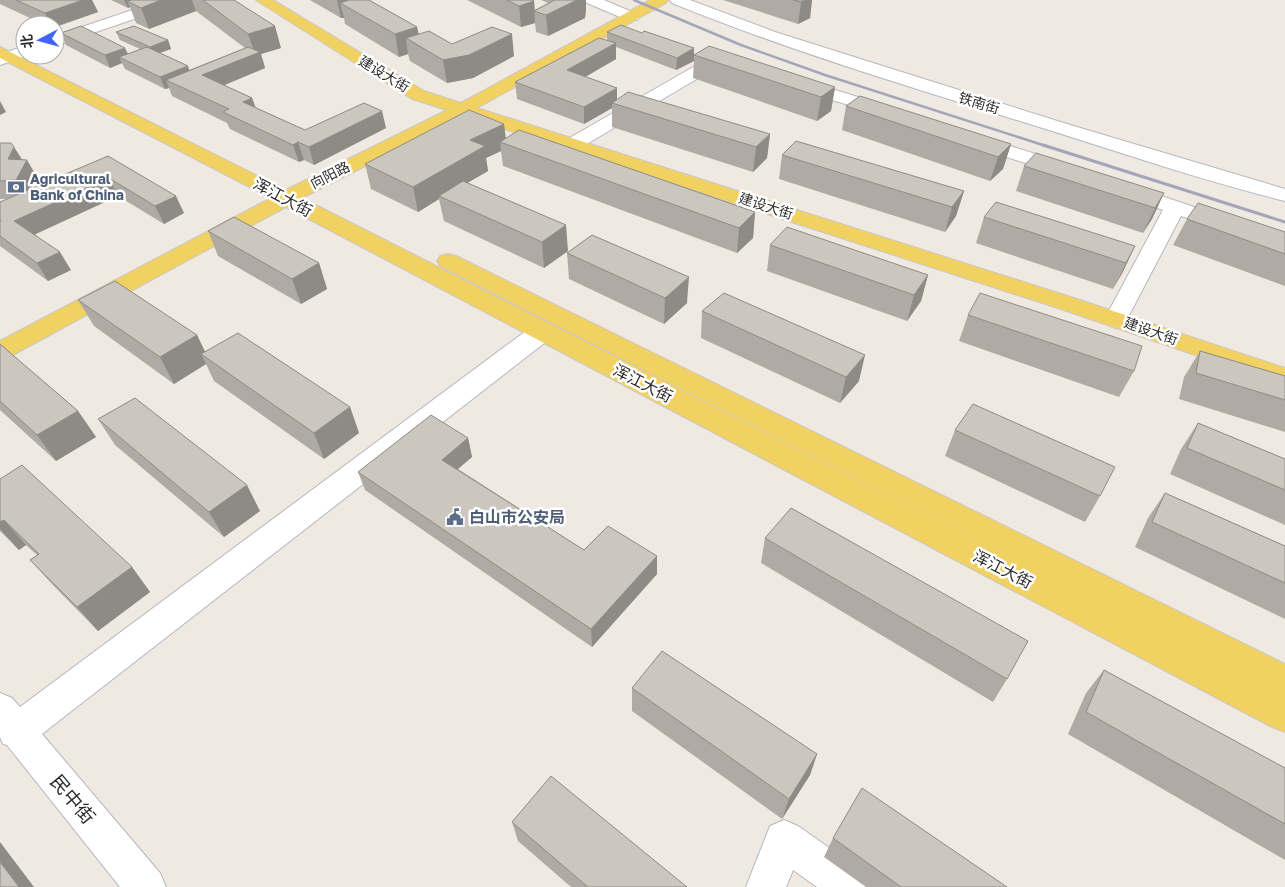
<svg xmlns="http://www.w3.org/2000/svg" width="1285" height="887" font-family="'Golos Text','Noto Sans SC',sans-serif">
  <rect width="100%" height="100%" fill="#efe9e1"/>
  <g fill="none" stroke-linecap="round" stroke-linejoin="round">
    <g stroke="#b4b7c1" stroke-width="2">
      <path id="minor" d="M162,0H183L181,3L55,46V36Z
        M585,0H604L637,14L640,17L637,20H627L587,3Z
        M670,0H690L775,32L870,62L1067,124L1285,189V201C1196,179 1108,148 1020,121C903,85 785,49 672,3Z
        M25,46V55H29L0,65V54Z
        M720,53L732,57L734,60L732,63L722,64L580,148L573,150L566,148L564,144L566,140L714,55Z
        M800,79L893,108L896,112L893,116L887,117L794,88L791,84L794,80Z
        M973,134L1073,166L1076,170L1073,174L1066,176L966,144L964,140L966,136Z
        M1125,184L1285,237V251L1181,216L1124,325L1116,328L1108,325L1104,320L1163,210L1118,194L1115,190L1118,186Z
        M543,323L552,325L555,331L552,337L42,734L160,873L166,887H120L7,745L3,744L0,737V693L12,698L20,707L534,325Z
        M784,820L798,826L865,873L871,887H817L793,870L786,887H746L770,826Z"/>
    </g>
    <g stroke="#c9c9c9" stroke-width="2">
      <path id="major" d="M256,0H273L424,91L461,103L650,0H668L666,3L477,108L1080,300L1285,368V386L1064,310L464,116L302,198L979,541L440,266L437,261L440,256L448,254L456,256L1285,664V732L1272,727L286,207L9,357L0,359V341L271,198L0,58V47L286,190L447,110L412,99Z"/>
    </g>
    <use href="#minor" fill="#fff" fill-rule="evenodd"/>
    <use href="#major" fill="#f2d163" fill-rule="evenodd"/>
    <path stroke="#a3a6b8" stroke-width="2.5" d="M634,0L741,45L825,75L1046,146"/>
    <path stroke="#a3a6b8" stroke-width="3" d="M1043,145L1285,222"/>
  </g>
  <path fill="#afaba4" d="M0,0H92L98,12L55,27V25H45L0,4Z
    M111,0H234L281,48L261,54L265,68L224,85L252,98L256,108L305,130L386,128L314,165L304,160L299,162L230,129L227,123L172,96L169,88L165,89L125,69L122,63L110,68L66,45L61,33L128,54L140,49L120,40L116,32L168,40L171,49L160,53L189,70L245,48L196,11L149,29L136,23L130,7L128,8Z
    M310,0H369L417,27L419,34L452,44L514,56L473,78L447,83L410,61L408,54L399,57L345,24L344,18H341Z
    M467,0H533L534,1L535,10L548,3L541,0H586V10L585,18L548,36L536,32L535,23L521,27Z
    M723,0H812L810,18L798,24Z
    M607,32L694,55L835,87L831,111L817,121L693,78L694,61L676,70L616,47V59L585,77L617,88V100L770,134L767,158L753,172L612,127V108L584,124L517,99L515,82L607,41Z
    M846,106L1011,144L1003,169L990,181L842,130Z
    M504,124L506,138L755,212L753,238L737,253L503,166L501,151L486,158L488,171L467,183L568,251L544,268L444,221L439,199L418,212L371,189L365,164Z
    M0,143L14,147L22,159L37,177L31,189L108,156L184,213L164,224L118,196L35,234L71,270L48,281L0,246V202L9,199H0Z
    M782,155L964,191L956,216L945,232L779,179Z
    M1024,166L1164,193L1152,219L1143,233L1016,191Z
    M984,217L1135,246L1113,289L976,243Z
    M1187,219L1285,232V286L1173,245Z
    M208,231L319,263L327,289L301,304L218,256Z
    M770,245L928,275L921,301L907,321L767,271Z
    M567,253L687,303L664,324L569,279Z
    M78,300L197,335L205,352L350,407L359,433L324,459L214,381L206,364L174,384L94,326Z
    M702,311L859,381L840,403L701,338Z
    M968,315L1134,371L1119,397L959,341Z
    M0,344L78,411L96,437L56,461L0,410Z
    M1200,351L1285,376V432L1179,399L1184,377Z
    M98,419L260,511L224,537L115,445Z
    M1198,423L1285,459V525L1170,474L1181,449Z
    M955,430L1100,496L1085,522L945,456Z
    M468,438L472,457L458,469L584,550L657,556V574L592,647L365,490L358,472Z
    M0,479L132,567L150,592L98,631L52,584L30,560L37,555L26,545L19,550L0,531Z
    M1165,493L1285,546V619L1135,547L1148,518Z
    M765,538L1007,679L993,702L761,563Z
    M1104,670L1285,768V860L1068,734L1086,693Z
    M632,688L817,754L810,775L782,819L632,711Z
    M512,822L687,887H571L518,841Z
    M833,838L1007,887H866L824,857Z"/>
  <path fill="#8e8b86" d="M83,0H92L98,12L55,27V25H50L45,13Z
    M124,0H151L127,1L130,7L128,8Z
    M161,0H192L196,11L149,29L141,8Z
    M337,0H360L340,3L344,18H341Z
    M577,0H586V10L585,18L548,36L546,15Z
    M806,0H812L810,18L798,24L801,2Z
    M534,1L535,23L521,27L519,6Z
    M275,26L281,48L261,54L265,68L208,92L202,75L255,54L248,34Z
    M417,27L421,48L406,38L408,54L399,57L395,34Z
    M512,34L514,56L473,78L447,83L443,60Z
    M168,40L171,49L153,55L150,47Z
    M616,43V59L568,87L567,70Z
    M125,48L131,60L119,57L122,63L110,68L105,55Z
    M694,48V61L676,70L677,58Z
    M188,66L192,79L166,80L169,88L165,89L160,77Z
    M835,87L831,111L817,121L821,97Z
    M617,88V104L612,103V108L584,124V107Z
    M252,98L258,115L243,102Z
    M0,101L6,112L0,115Z
    M382,111L386,128L314,165L309,147Z
    M504,124L506,144L500,142L501,151L486,158L488,171L443,197L439,196V199L418,212L413,187L470,140Z
    M770,134L767,158L753,172L756,147Z
    M298,142L304,160L299,162L293,145Z
    M1011,144L1003,169L990,181L998,157Z
    M14,147L24,164L27,160L37,177L26,198L16,180L8,159Z
    M109,178L118,196L25,239L14,221Z
    M964,191L956,216L945,232L952,207Z
    M1164,193L1152,219L1143,233L1155,208Z
    M176,196L184,213L164,224L155,206Z
    M755,212L753,238L737,253L739,228Z
    M566,225L568,251L544,268L542,242Z
    M1135,246L1123,272L1113,289L1126,263Z
    M60,252L71,270L48,281L37,263Z
    M319,263L327,289L301,304L292,279Z
    M928,275L921,301L907,321L914,295Z
    M689,277L687,303L664,324L665,298Z
    M197,335L209,360L201,354L206,364L174,384L160,357Z
    M865,355L859,381L840,403L846,377Z
    M350,407L359,433L324,459L314,433Z
    M78,411L96,437L56,461L37,435Z
    M468,438L472,457L447,478L442,460Z
    M247,485L260,511L224,537L209,512Z
    M4,520L26,545L19,550L0,529V522Z
    M657,556V574L592,647L591,629Z
    M132,567L150,592L98,631L77,607Z
    M817,754L810,775L782,819L789,799Z
    M0,842L34,887H19L0,862Z"/>
  <path fill="#cbc7bf" stroke="#8e8b86" d="M16,0H83L45,13Z
    M132,0H161L141,8L127,1Z
    M203,0H234L275,26L248,34Z
    M349,0H369L417,27L395,34L340,3Z
    M507,0H533L534,1L519,6Z
    M555,0H577L546,15L534,11Z
    M793,0H806L801,2Z
    M621,25L642,33L644,31L694,48L677,58L607,32Z
    M81,26L125,48L105,55L61,33Z
    M134,26L168,40L150,47L116,32Z
    M492,27L512,34L469,55L443,60L406,38L429,31L452,44Z
    M599,38L616,43L567,70L617,88L584,107L515,82Z
    M709,46L835,87L821,97L694,55Z
    M147,47L188,66L160,77L119,57Z
    M248,47L260,52L202,75L252,98L243,102L305,130L364,103L382,111L309,147L298,142L293,145L223,112L229,109L166,80Z
    M628,92L770,134L756,147L612,103Z
    M860,96L1011,144L998,157L846,106Z
    M469,110L504,124L470,140L485,146L413,187L365,164Z
    M519,130L755,212L739,228L500,142Z
    M796,141L964,191L952,207L782,155Z
    M0,143H11L14,147L8,159L27,160L16,180L0,181Z
    M1036,153L1164,193L1155,208L1024,166Z
    M108,156L176,196L155,206L109,178L14,221L60,252L37,263L0,236V221H1L0,220V202Z
    M463,181L566,225L542,242L439,196Z
    M996,202L1135,246L1126,263L984,217Z
    M1198,203L1285,232V254L1187,219Z
    M234,217L319,263L292,279L208,231Z
    M787,227L928,275L914,295L770,245Z
    M592,235L689,277L665,298L567,253Z
    M115,281L197,335L160,357L78,300Z
    M724,293L865,355L846,377L702,311Z
    M980,293L1142,346L1134,371L968,315Z
    M238,333L350,407L314,433L201,354Z
    M0,344L78,411L37,435L0,401Z
    M1200,351L1285,376V400L1196,373Z
    M135,398L247,485L209,512L98,419Z
    M973,404L1115,467L1100,496L955,430Z
    M431,415L468,438L442,460L584,550L608,526L657,556L591,629L358,472Z
    M1198,423L1285,459V490L1187,448Z
    M22,465L132,567L77,607L30,560L39,554L4,520L0,522V479Z
    M1165,493L1285,546V583L1152,522Z
    M791,508L1028,641L1007,679L765,538Z
    M662,651L817,754L789,799L632,688Z
    M1104,670L1285,768V824L1086,712Z
    M551,776L687,887H588L512,822Z
    M862,788L1007,887H901L833,838Z
    M0,862L19,887H0Z"/>
  <defs>
    <g id="bank-bare" transform="scale(1.35)"><path d="M-6-4H6V4H-6ZM0-2.3a2.3 2.3 0 1 0 0 4.6a2.3 2.3 0 1 0 0-4.6Z" fill="#5c6f8a" stroke="#fff" stroke-width="2.5" paint-order="stroke"/></g>
    <g id="civic-bare" transform="scale(1.35)"><path d="M-.6-6.5H3V-4.5H.6V-3L4-1V1h2V6H-6V1h2V-1L-.6-3ZM-1.2 2.5V6h2.4V2.5Z" fill="#5c6f8a" stroke="#fff" stroke-width="2.5" paint-order="stroke"/></g>
  </defs>
  <g fill-rule="evenodd">
    <use href="#bank-bare" x="16" y="187"/>
    <use href="#civic-bare" x="455" y="517"/>
  </g>
  <g text-anchor="middle" stroke-width="5" stroke-linejoin="round" paint-order="stroke">
    <g font-size="14" fill="#2e2e2e" stroke="#fff">
      <text transform="translate(384 74) rotate(31)" y="5">建设大街</text>
      <text transform="translate(979 103) rotate(17)" y="5">铁南街</text>
      <text transform="translate(330 175) rotate(-27)" y="5">向阳路</text>
      <text transform="translate(766 206) rotate(18)" y="5">建设大街</text>
      <text transform="translate(1151 331) rotate(19)" y="5">建设大街</text>
    </g>
    <g font-size="14" font-weight="bold" fill="#4e5e75" stroke="#fff" text-anchor="start">
      <text x="30" y="184">Agricultural<tspan x="30" dy="16">Bank of China</tspan></text>
    </g>
    <g font-size="16" fill="#2e2e2e" stroke="#fff">
      <text transform="translate(283 197) rotate(28)" y="6">浑江大街</text>
      <text transform="translate(643 383) rotate(27)" y="6">浑江大街</text>
      <text transform="translate(1003 569) rotate(27)" y="6">浑江大街</text>
    </g>
    <g font-size="16" font-weight="bold" fill="#4e5e75" stroke="#fff" text-anchor="start">
      <text x="469" y="523">白山市公安局</text>
    </g>
    <g font-size="19" fill="#2e2e2e" stroke="#fff">
      <text transform="translate(73 799) rotate(50)" y="7">民中街</text>
    </g>
  </g>
  <g transform="translate(40 40) rotate(264)"><circle r="24" fill="#ffffff" stroke="#ababab"/>
  <path d="M0-4L9 19L0 12L-9 19Z" fill="#4264fb"/>
  <text y="-8" font-size="14" font-weight="bold" text-anchor="middle" fill="#2e2e2e">北</text>
  </g>
</svg>
